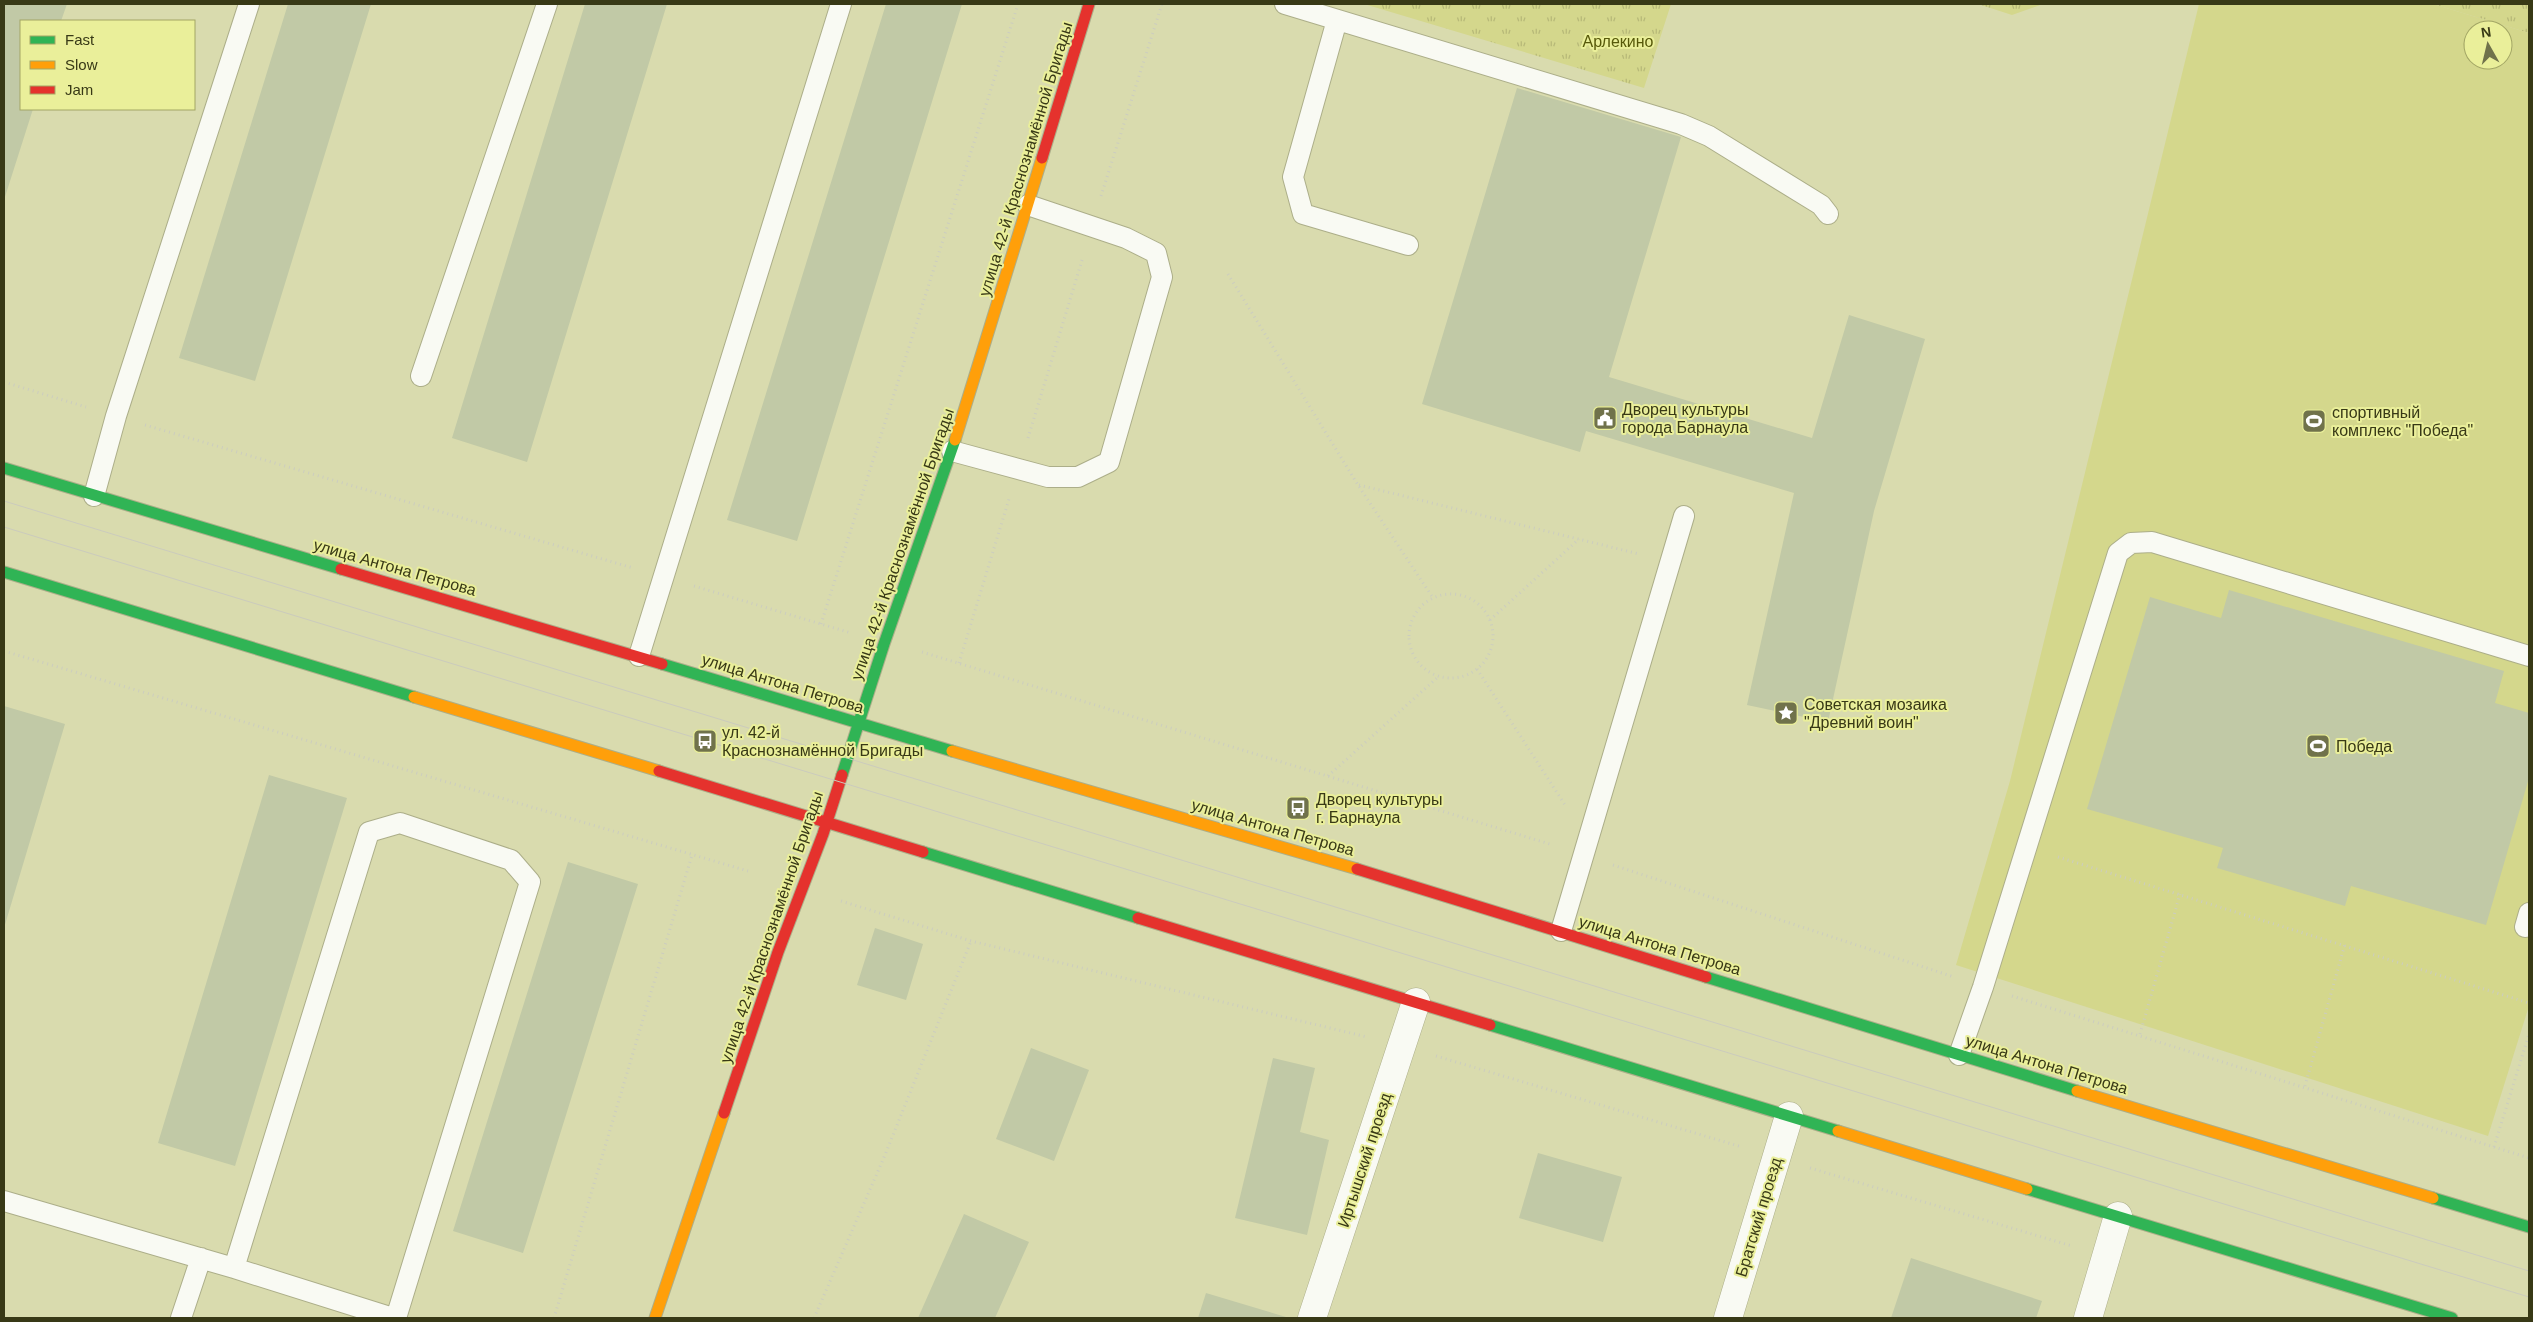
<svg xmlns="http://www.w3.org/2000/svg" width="2533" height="1322" font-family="Helvetica,sans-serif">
  <defs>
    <pattern id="grass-tufts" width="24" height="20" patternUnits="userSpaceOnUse" patternTransform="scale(1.25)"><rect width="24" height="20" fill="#d4d78c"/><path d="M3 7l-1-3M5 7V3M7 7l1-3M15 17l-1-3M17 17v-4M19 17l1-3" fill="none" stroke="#b7b978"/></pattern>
  </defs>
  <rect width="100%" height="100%" fill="#d9dbae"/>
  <path fill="url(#grass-tufts)" d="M1364,4H1671L1644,88Z
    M1978,4H2043L2012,15Z
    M2433,4H2529V33Z"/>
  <path fill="#d4d78c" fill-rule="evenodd" d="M2199,4H2433L2529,33V1006L2488,1136L1956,965L2010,781ZM2473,30H2503V60H2473Z"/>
  <path fill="#c1c9a6" d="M4,4H67L61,21H21V109H33L4,200Z
    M288,4H371L255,381L179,358Z
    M585,4H667L527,462L452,438Z
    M886,4H962L797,541L727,520Z
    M1517,88L1681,137L1609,377L1812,438L1849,315L1925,339L1874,511L1828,722L1747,705L1794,493L1586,431L1580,452L1422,404Z
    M2229,590L2504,671L2495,703L2529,713V778L2486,925L2351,886L2345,906L2217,868L2223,848L2087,809L2150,597L2221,618Z
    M4,706L65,724L4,928Z
    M269,775L347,798L235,1166L158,1143Z
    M568,862L638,884L523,1253L453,1231Z
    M875,928L923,944L906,1000L857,985Z
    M1031,1048L1089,1070L1054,1161L996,1139Z
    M1273,1058L1315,1068L1300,1132L1329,1140L1307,1235L1235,1218Z
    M1538,1153L1622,1177L1603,1242L1519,1218Z
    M964,1214L1029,1242L995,1318H918Z
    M1911,1258L2042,1301L2036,1318H1891Z
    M1206,1293L1286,1317L1285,1318H1198Z"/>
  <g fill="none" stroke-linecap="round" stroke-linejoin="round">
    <g stroke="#acae89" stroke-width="22">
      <path id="lane" d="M1285,4L1681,124L1709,136L1821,205L1828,214
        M1337,20L1293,177L1303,214L1408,245
        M421,376L547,4
        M952,451L1048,477H1078L1109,462L1162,277L1156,253L1126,238L1028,205
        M94,496L116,416L249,4
        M639,656L841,4
        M2525,927L2529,913
        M1561,931L1684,516
        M1959,1055L1983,987L2118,553L2131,543L2152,542L2529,656
        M4,1201L234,1268L393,1318
        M234,1268L369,832L400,823L511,860L530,882L396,1318
        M181,1318L201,1258"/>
    </g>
    <g stroke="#acae89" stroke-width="29">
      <path id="street" d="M1312,1318L1416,1002
        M1728,1318L1789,1116
        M2088,1318L2118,1216"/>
    </g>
    <g stroke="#acae89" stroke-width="13">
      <path id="fast" d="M4,468L341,569
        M4,572L414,697
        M662,664L952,751
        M842,775L884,644L955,440
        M923,852L1138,918
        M1706,977L2077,1091
        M1490,1025L1838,1131
        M2027,1189L2452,1318
        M2433,1198L2529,1227"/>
    </g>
    <g stroke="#acae89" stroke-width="13">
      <path id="slow" d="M955,440L1042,158
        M414,697L659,771
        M952,751L1357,869
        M2077,1091L2433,1198
        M1838,1131L2027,1189
        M655,1318L724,1113"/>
    </g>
    <g stroke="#acae89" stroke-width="13">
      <path id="jam" d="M1042,158L1089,4
        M341,569L662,664
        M659,771L923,852
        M1357,869L1706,977
        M1138,918L1490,1025
        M724,1113L778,952L823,834L842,775"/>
    </g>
    <path stroke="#cccdbf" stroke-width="3" stroke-dasharray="1 4" stroke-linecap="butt" d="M1101,196L1162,4
      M1228,274L1358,485L1433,598
      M4,382L86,407
      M145,425L633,568
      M1028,438L1083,257
      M1359,485L1639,554
      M694,586L851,633
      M1409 636a42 42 0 1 1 84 0a42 42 0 1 1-84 0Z
      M1490,620L1579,539
      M821,624L1018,4
      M4,651L748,871
      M922,652L1553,845
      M959,663L1009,499
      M1477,669L1565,805
      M1328,776L1438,677
      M2058,857L2529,1003
      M1613,865L1954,977
      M841,901L971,941L1367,1037
      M2012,996L2529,1158
      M2140,1034L2180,894
      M1436,1056L1742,1147
      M2305,1086L2345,944
      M2494,1147L2529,1034
      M1810,1168L2072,1246
      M554,1318L692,855
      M814,1318L885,1155L971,941"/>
    <use href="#lane" stroke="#f9faf3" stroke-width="20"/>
    <use href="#street" stroke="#f9faf3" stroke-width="28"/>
    <use href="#fast" stroke="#30b455" stroke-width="11"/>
    <use href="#slow" stroke="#ff9f0a" stroke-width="11"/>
    <use href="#jam" stroke="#e5322d" stroke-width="11"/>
    <path stroke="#cbcbbd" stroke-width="1" d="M4,501L2529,1271
      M4,527L2529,1297"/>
  </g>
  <defs>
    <g id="civic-square" transform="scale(1.25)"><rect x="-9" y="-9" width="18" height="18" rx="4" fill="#70724b" stroke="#eaef9a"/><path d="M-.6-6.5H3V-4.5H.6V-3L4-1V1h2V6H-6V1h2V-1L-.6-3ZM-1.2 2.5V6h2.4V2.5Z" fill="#fff"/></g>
    <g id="stadium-square" transform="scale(1.25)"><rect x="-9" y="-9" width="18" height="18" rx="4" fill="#70724b" stroke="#eaef9a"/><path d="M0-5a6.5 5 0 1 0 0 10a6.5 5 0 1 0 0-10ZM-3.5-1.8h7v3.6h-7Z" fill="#fff"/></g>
    <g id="sight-square" transform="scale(1.25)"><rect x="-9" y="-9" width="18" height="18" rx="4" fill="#70724b" stroke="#eaef9a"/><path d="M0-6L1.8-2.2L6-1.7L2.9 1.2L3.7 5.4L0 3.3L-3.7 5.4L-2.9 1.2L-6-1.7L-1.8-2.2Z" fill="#fff"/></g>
    <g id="bus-square" transform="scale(1.25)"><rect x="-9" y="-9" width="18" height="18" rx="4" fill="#70724b" stroke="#eaef9a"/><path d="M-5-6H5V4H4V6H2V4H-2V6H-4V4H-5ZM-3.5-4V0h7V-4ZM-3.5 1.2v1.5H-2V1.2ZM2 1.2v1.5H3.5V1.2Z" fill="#fff"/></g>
  </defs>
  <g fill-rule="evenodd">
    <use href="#civic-square" x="1605" y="418"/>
    <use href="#stadium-square" x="2314" y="421"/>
    <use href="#sight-square" x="1786" y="713"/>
    <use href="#bus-square" x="705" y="741"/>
    <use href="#stadium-square" x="2318" y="746"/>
    <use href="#bus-square" x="1298" y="808"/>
  </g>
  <g text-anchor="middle" stroke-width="4" stroke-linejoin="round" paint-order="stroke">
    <g font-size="16" fill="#57590a" stroke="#eaef9a">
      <text x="1618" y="47">Арлекино</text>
    </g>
    <g font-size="16" fill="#383916" stroke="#eaef9a">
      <text transform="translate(1025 159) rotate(-73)" y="6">улица 42-й Краснознамённой Бригады</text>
      <text transform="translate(902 544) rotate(-71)" y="6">улица 42-й Краснознамённой Бригады</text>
      <text transform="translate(395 567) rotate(16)" y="6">улица Антона Петрова</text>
      <text transform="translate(783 683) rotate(17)" y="6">улица Антона Петрова</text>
      <text transform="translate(1273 827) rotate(16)" y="6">улица Антона Петрова</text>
      <text transform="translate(771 927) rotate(-71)" y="6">улица 42-й Краснознамённой Бригады</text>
      <text transform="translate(1660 945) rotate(17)" y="6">улица Антона Петрова</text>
      <text transform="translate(2047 1064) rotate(17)" y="6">улица Антона Петрова</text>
      <text transform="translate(1364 1160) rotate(-72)" y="6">Иртышский проезд</text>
      <text transform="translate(1758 1217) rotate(-73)" y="6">Братский проезд</text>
    </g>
    <g font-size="16" fill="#383916" stroke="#eaef9a" text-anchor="start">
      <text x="1622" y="415">Дворец культуры<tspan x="1622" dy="18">города Барнаула</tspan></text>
      <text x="2332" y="418">спортивный<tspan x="2332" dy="18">комплекс "Победа"</tspan></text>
      <text x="1804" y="710">Советская мозаика<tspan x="1804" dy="18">"Древний воин"</tspan></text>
      <text x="722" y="738">ул. 42-й<tspan x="722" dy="18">Краснознамённой Бригады</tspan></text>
      <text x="2336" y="752">Победа</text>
      <text x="1316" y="805">Дворец культуры<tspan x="1316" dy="18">г. Барнаула</tspan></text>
    </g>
  </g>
  <rect width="2533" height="1322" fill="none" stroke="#383916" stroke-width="10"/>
  <rect x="20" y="20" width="175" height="90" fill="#eaef9a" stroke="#a3a665"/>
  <rect x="30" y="36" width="25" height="8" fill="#30b455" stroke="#a3a665"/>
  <text x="65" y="45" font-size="15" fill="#383916">Fast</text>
  <rect x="30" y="61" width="25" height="8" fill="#ff9f0a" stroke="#a3a665"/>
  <text x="65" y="70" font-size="15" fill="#383916">Slow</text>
  <rect x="30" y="86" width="25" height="8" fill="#e5322d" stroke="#a3a665"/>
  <text x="65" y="95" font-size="15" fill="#383916">Jam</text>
  <g transform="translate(2488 45) rotate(352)"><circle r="24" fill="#eaef9a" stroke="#a3a665"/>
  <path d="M0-4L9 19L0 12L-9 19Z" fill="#70724b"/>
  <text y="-8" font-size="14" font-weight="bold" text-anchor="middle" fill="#383916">N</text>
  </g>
</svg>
